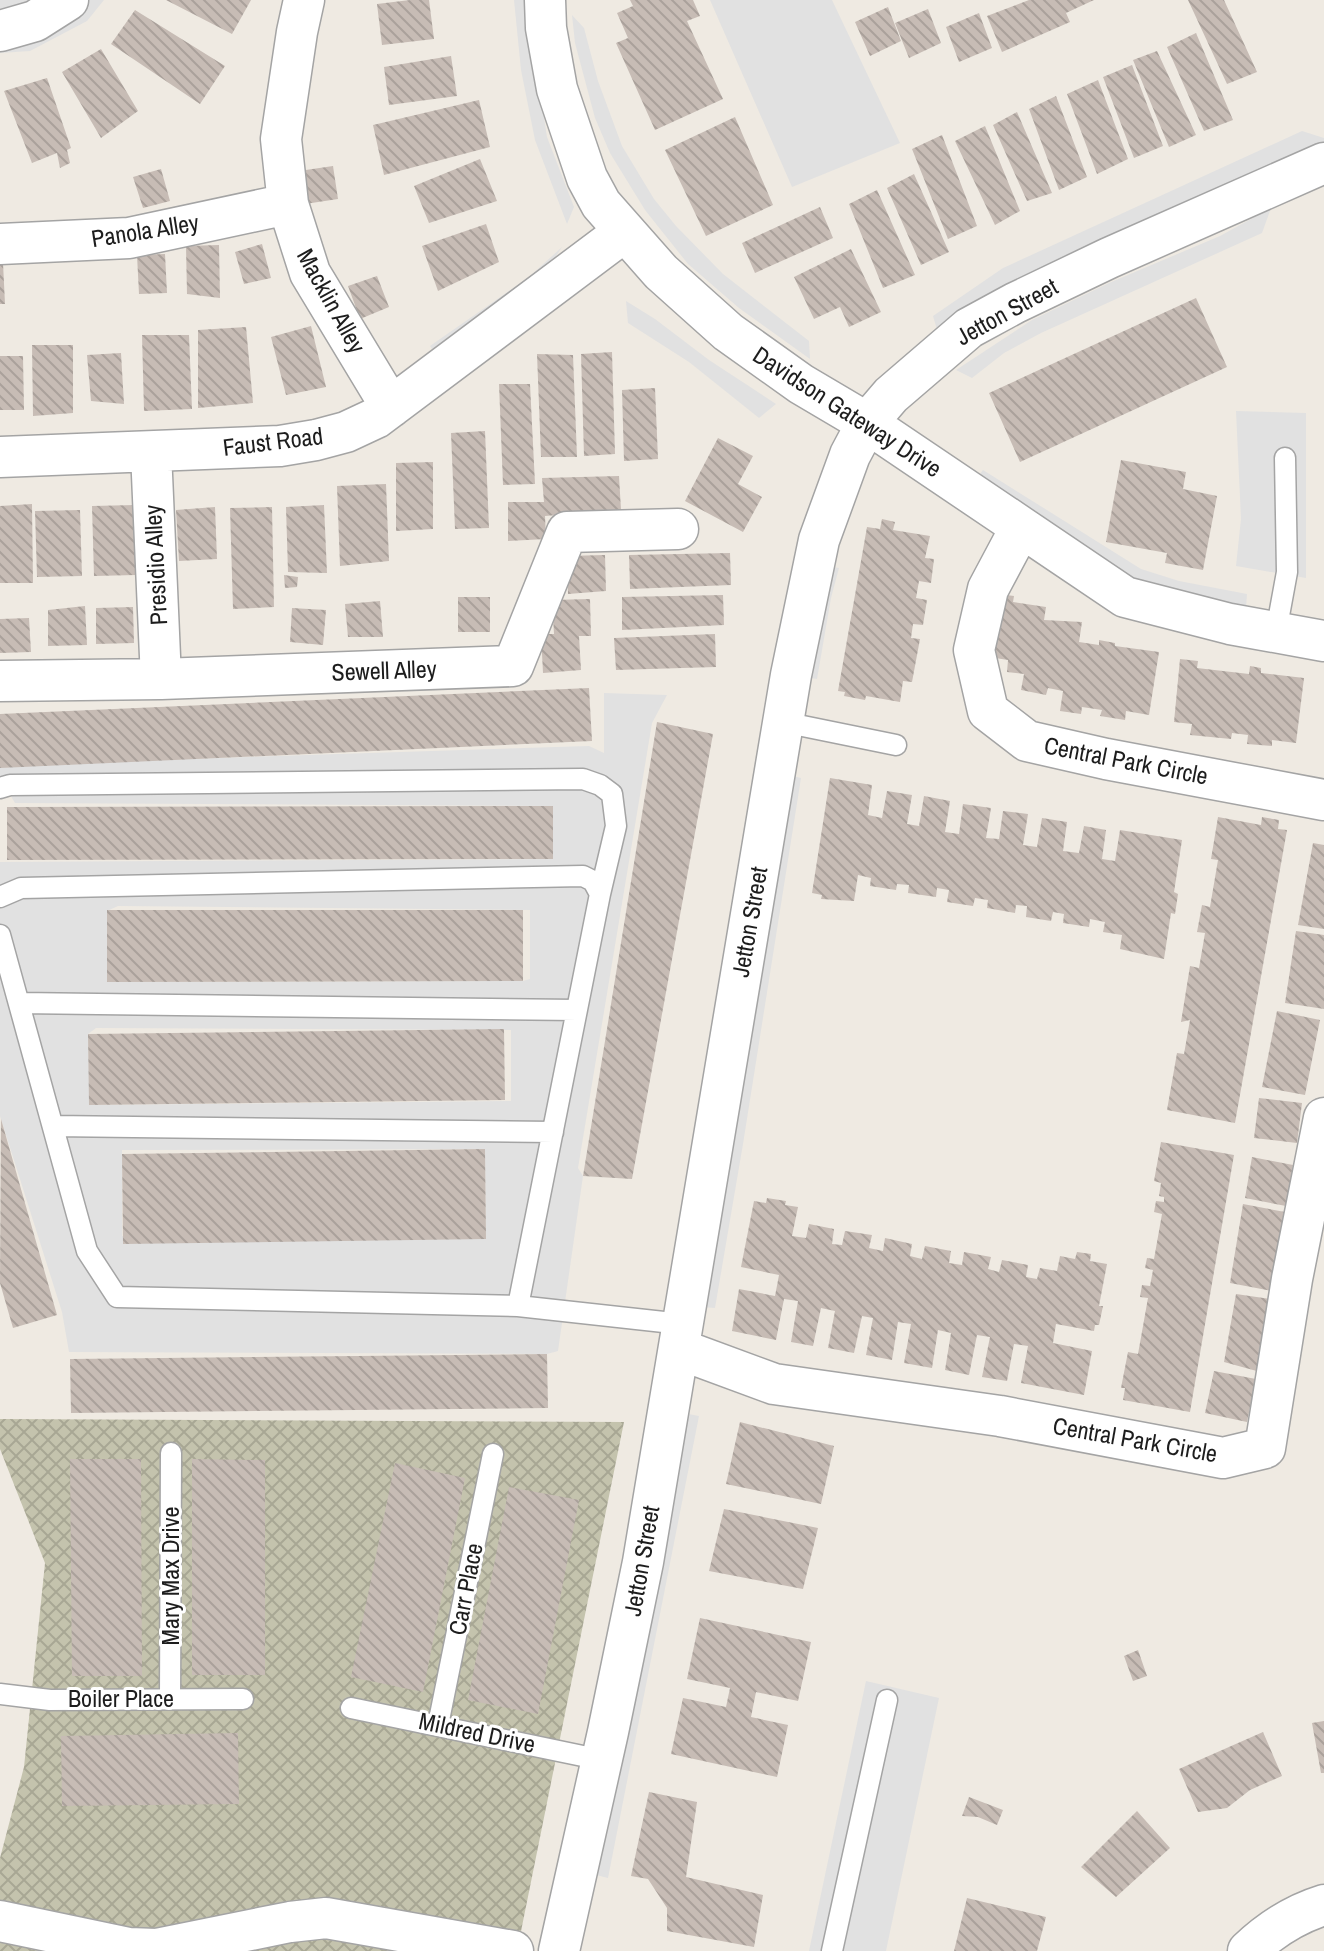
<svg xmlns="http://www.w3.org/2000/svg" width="1324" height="1951" font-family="'Archivo Narrow',sans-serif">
  <defs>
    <pattern id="construction-cross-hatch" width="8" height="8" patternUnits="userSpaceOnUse" patternTransform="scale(2)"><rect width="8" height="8" fill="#c4c3ad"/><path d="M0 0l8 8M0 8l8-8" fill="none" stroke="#a8a794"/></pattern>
    <pattern id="building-back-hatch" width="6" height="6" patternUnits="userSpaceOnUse" patternTransform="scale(2)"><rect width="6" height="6" fill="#c7bcb5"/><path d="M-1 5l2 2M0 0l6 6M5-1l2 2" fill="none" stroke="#aaa19b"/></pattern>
  </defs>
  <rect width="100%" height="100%" fill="#efeae2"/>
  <path fill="url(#construction-cross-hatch)" d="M0,1419L624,1422L517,1951H0V1858L24,1767L45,1563L0,1449Z"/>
  <path fill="#e1e1e1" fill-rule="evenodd" d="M0,0H104L87,21L30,51L0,53Z
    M514,0H526L547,137L574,207L567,224L535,140L521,70Z
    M710,0H832L900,143L792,187Z
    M572,15L584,28L598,81L622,146L654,199L676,226L723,274L809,341L810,359L739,308L688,264L645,210L610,153L595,118L575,43Z
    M1302,131L1324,138V146L1144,220L1008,283L972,305L938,333L933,316L1003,268Z
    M1271,208L1262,233L1041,333L1004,353L972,378L956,370L1032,320L1109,283L1220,236Z
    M562,247L541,279L442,364L430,346L529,277Z
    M626,301L655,319L709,360L776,404L759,418L689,362L628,323Z
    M1236,411L1306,413V578L1236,566L1241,519Z
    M983,470L1141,569L1179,581L1247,594L1246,608L1135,581L976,479Z
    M825,566L839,568L831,598L817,679L804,677Z
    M604,693L667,695L652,723L578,1168L583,1176L558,1351L547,1354L69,1352L62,1312L0,1116V862L552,859L553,806L15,803L0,778V765L589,746L604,753ZM118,906L530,910V979L523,981L108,982L107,911ZM96,1028L511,1030V1101L90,1105L88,1034ZM485,1149L486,1238L122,1236V1150Z
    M788,775L801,778L743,1144L715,1308L702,1307Z
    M683,1413L699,1416L608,1878L592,1874Z
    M866,1681L939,1698L886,1951H809Z"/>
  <path fill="url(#building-back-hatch)" d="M166,0H251L232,34Z
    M410,0H429L434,39L382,45L377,4Z
    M630,0H693L700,16L687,21L723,99L655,130L616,43L628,38L617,13L633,6Z
    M1029,0H1094L1066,13L1070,22L1002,52L987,16Z
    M1188,0H1224L1257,72L1227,84Z
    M888,7L901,41L870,56L855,22Z
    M928,9L941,43L909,58L895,23Z
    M135,10L225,66L200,104L111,44Z
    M979,13L992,48L959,62L946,27Z
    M1196,33L1233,120L1204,131L1167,47Z
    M101,49L138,111L101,138L62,72Z
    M1157,51L1196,135L1169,147L1133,60Z
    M451,56L457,96L389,105L384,67Z
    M1132,65L1163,146L1134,158L1103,77Z
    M47,78L71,148L67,150L70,163L60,168L57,153L32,163L4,91Z
    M1098,80L1128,159L1097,174L1067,94Z
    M1056,96L1087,177L1059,190L1029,109Z
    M479,100L490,147L384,175L373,125Z
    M1017,112L1052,193L1027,201L993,125Z
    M735,117L773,205L706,236L665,150Z
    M985,126L1020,211L995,225L955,141Z
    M942,135L977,226L948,239L912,149Z
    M480,159L497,201L429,223L414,186Z
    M333,166L338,199L305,204L299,171Z
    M161,169L170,201L143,208L133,177Z
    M914,174L949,252L921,265L887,188Z
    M877,190L915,275L883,288L849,204Z
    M820,207L833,238L755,273L742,243Z
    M486,224L499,262L438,291L422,246Z
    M262,244L271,278L244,284L235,252Z
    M219,245L220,298L187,294L186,246Z
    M851,249L881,312L849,327L840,307L814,319L794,277Z
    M165,254L167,293L139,294L137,255Z
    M0,263H3L5,304H0Z
    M377,276L389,307L360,319L348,286Z
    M1196,298L1227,367L1020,462L989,393Z
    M311,326L326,387L286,395L271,337Z
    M246,327L253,403L198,408V330Z
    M142,335H189L192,409L144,411Z
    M32,345H73V413L33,416Z
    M612,352L615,454L584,456L581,354Z
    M121,353L124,404L91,401L87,355Z
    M537,354L573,355L577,457H541Z
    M0,356H23L24,410H0Z
    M499,384H530L535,484L503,485Z
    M655,388L658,459L624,461L622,390Z
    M485,431L489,528L455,529L451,433Z
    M718,438L753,456L738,484L762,497L743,532L685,501Z
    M1121,460L1186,472L1183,489L1217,496L1203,570L1165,563L1167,553L1106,542Z
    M433,462V529L396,531V463Z
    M619,476L621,510L545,516L546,539L508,541V502H544L542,478Z
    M386,484L389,561L340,566L337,486Z
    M32,504L33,583H0V506Z
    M135,505L136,575L94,576L92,506Z
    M324,505L327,573L288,572L286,507Z
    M215,507L217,559L179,561L176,510Z
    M272,507L274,607L233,609L230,508Z
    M80,510L82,576L37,577L35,511Z
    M882,519L895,522L893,530L930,536L925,558L934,559L931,583L919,581L916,598L927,600L923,625L913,624L911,638L920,639L912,682L903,681L900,702L866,696L865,700L844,696L845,692L838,691L867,527L880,529Z
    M730,553L731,585L630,589L629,555Z
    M605,555L606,591L568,594L567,556Z
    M284,575L298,577L297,587L285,588Z
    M999,594L1014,596L1013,602L1046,607L1044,620L1082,622L1079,642L1099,645V640L1115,643V646L1159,652L1149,715L1126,711L1125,720L1100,716L1102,710L1082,707L1081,714L1060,711L1063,691L1048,688L1046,695L1021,690L1024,674L1007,672L1008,660L989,657Z
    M723,595L724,625L622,630V597Z
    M458,597H490V632H458Z
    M590,599L591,636H579L581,670L543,673L541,634H554L552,600Z
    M380,601L383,637H348L345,604Z
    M85,606L87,645L48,646V610Z
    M133,607L134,643L96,644V608Z
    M292,608L326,610L323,645L290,642Z
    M29,618L31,652L0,653V619Z
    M715,634L716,667L616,670L614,638Z
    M1180,659L1198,661L1197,668L1249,674L1250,666L1261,668V673L1304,678L1296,743L1272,740V746L1247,744L1248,735L1232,733L1231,739L1190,735L1192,724L1174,722Z
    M589,688L592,741L0,768V714Z
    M657,722L713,734L632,1179L583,1176Z
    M830,778L872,785L868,815L882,818L887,791L912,795L907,824L919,826L924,796L950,801L945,832L959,834L963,804L991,808L986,838L999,839L1003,811L1028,814L1023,845L1037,847L1042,818L1067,822L1063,851L1079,853L1084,826L1106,830L1102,859L1115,861L1120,830L1182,840L1174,892L1178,894L1175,914L1171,913L1164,959L1120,949L1122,935L1103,932L1105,922L1090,919L1089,927L1063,923L1064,914L1053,912L1051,921L1026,917L1027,906L1016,905L1015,913L987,908L988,900L975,898L973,906L947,902L949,890L937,888L936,897L908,893L909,885L897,884L896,890L870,886L871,878L858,875L854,901L821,899L822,895L812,893Z
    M553,806V859L7,860V807Z
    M1218,817L1261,825L1262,817L1279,820L1278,829L1287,830L1235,1123L1167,1110L1177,1053L1184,1054L1190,1020L1181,1022L1190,966L1199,968L1205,933L1197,932L1202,905L1210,907L1218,860L1211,859Z
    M1313,843L1324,845V929L1298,925Z
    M107,910H523V981L107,982Z
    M1296,931L1324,935V1009L1285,1003Z
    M1277,1011L1320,1020L1305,1095L1262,1087Z
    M504,1029L505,1100L89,1105L88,1034Z
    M1259,1098L1302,1103L1297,1143L1254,1138Z
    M1,1119L57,1315L13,1328L0,1283Z
    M1161,1142L1234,1155L1190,1412L1123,1400L1125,1388H1121L1128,1352L1138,1354L1148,1298L1140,1297L1142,1285L1150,1286L1153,1270L1145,1268L1147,1258L1154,1259L1162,1214L1154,1212L1156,1201L1164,1202V1197L1159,1196L1161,1183L1154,1181Z
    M485,1149L486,1239L123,1244L122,1154Z
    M1252,1157L1293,1165L1286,1206L1245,1198Z
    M767,1198L786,1201L785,1205L798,1207L792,1236L806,1238L809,1224L834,1229L832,1244L842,1245L845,1231L872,1235L869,1248L883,1251L885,1238L912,1244L910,1256L922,1259L925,1246L951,1251L949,1263L962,1265L964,1252L991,1257L988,1269L999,1272L1002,1260L1028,1265L1026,1277L1037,1279L1040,1268L1057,1271L1060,1256L1075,1259L1077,1252L1091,1254L1090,1261L1107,1264L1099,1306H1103L1099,1325H1095L1094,1331L1056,1324L1053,1343L1092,1351L1084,1395L1021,1383L1028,1346L1014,1344L1007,1381L982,1377L990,1337L977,1335L969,1375L945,1370L951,1333L938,1330L932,1368L904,1363L911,1324L898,1322L892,1360L866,1355L873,1318L862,1316L854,1353L828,1348L835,1311L821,1308L813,1346L791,1342L798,1301L784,1299L776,1340L732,1331L739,1289L775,1296L779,1275L741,1267L754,1201L766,1203Z
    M1243,1204L1285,1212L1272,1291L1230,1283Z
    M1236,1294L1277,1300L1264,1373L1224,1362Z
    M547,1354L548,1408L71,1413L70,1359Z
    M1214,1371L1256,1379L1247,1422L1205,1413Z
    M740,1422L834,1446L821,1504L726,1484Z
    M70,1459H141L142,1676H72Z
    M192,1459L265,1460V1675H192Z
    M395,1463L465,1478L423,1692L351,1677Z
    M509,1487L579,1500L538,1714L468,1700Z
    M724,1509L818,1528L803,1589L709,1571Z
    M700,1618L811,1642L798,1701L756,1692L751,1717L788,1725L777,1777L671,1754L683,1698L726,1707L730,1688L687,1679Z
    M1138,1650L1147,1676L1133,1681L1124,1656Z
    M1324,1721V1773H1321L1312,1723Z
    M1263,1732L1282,1776L1250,1790L1227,1808L1198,1812L1179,1769Z
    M238,1733L239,1804L62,1806L61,1736Z
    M649,1792L697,1802L686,1877L763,1895L754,1947L667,1931V1908L648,1879L631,1876Z
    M969,1797L1003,1810L997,1825L978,1817L962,1816Z
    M1137,1811L1170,1848L1116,1897L1081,1867Z
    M967,1898L1046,1917L1037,1951H954Z"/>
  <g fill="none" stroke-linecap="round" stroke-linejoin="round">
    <g stroke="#a4a4a4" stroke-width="23">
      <path id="lane" d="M1276,632L1287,572L1285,458
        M783,722L896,745
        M0,788L10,785L583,779L600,785L612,794L616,826L600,894
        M0,897L21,888L583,876L593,881L600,894L518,1306
        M0,935L87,1251L117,1297L518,1306L682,1324
        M19,1003L577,1010
        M53,1126L553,1132
        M0,1694L50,1700L243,1699
        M170,1699L171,1453
        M351,1708L602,1760
        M438,1725L493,1454
        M832,1951L887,1700"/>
    </g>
    <g stroke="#a4a4a4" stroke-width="43">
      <path id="street" d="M304,0L297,32L281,139L288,204L310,273L391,407
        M545,0L546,28L557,89L587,178L601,204L661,272L728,332L801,384L867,423L1125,597L1230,624L1324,641
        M0,31L35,21L68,0
        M0,244L129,238L288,204
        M151,452L161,679
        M0,457L280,446L316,440L346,432L376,418L624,232
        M1021,527L988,589L974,650L988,711L1027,741L1106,759L1324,800
        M0,681L161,679L513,666L567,532L678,529
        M679,1349L774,1384L1000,1416L1223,1458L1265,1448L1292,1279L1324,1118
        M0,1921L129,1948L156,1949L290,1922L326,1918L513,1951
        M559,1951L608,1732L643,1562L791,675L819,540L850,455L867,423L891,395L969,328L1015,303L1109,258L1324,163
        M1248,1951C1270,1930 1295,1914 1324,1905"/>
    </g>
    <use href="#lane" stroke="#fff" stroke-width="20"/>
    <use href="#street" stroke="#fff" stroke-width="40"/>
  </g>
  <g text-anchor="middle" stroke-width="6" stroke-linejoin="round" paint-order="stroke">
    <g font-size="24" fill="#1d1d1d" stroke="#fff">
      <text transform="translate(145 231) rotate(-9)" y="8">Panola Alley</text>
      <text transform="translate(331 301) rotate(61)" y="8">Macklin Alley</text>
      <text transform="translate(1007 312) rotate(-29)" y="8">Jetton Street</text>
      <text transform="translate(847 412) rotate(33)" y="8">Davidson Gateway Drive</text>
      <text transform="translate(273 442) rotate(-7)" y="8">Faust Road</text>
      <text transform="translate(156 565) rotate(-93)" y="8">Presidio Alley</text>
      <text transform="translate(384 671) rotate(-2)" y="8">Sewell Alley</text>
      <text transform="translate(1126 761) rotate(11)" y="8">Central Park Circle</text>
      <text transform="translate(750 922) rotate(-80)" y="8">Jetton Street</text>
      <text transform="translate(1135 1440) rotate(10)" y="8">Central Park Circle</text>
      <text transform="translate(642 1561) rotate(-80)" y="8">Jetton Street</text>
      <text transform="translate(171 1576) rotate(-90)" y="8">Mary Max Drive</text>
      <text transform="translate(466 1589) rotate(-79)" y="8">Carr Place</text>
      <text x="121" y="1707">Boiler Place</text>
      <text transform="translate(477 1733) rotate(12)" y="8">Mildred Drive</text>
    </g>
  </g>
</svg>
